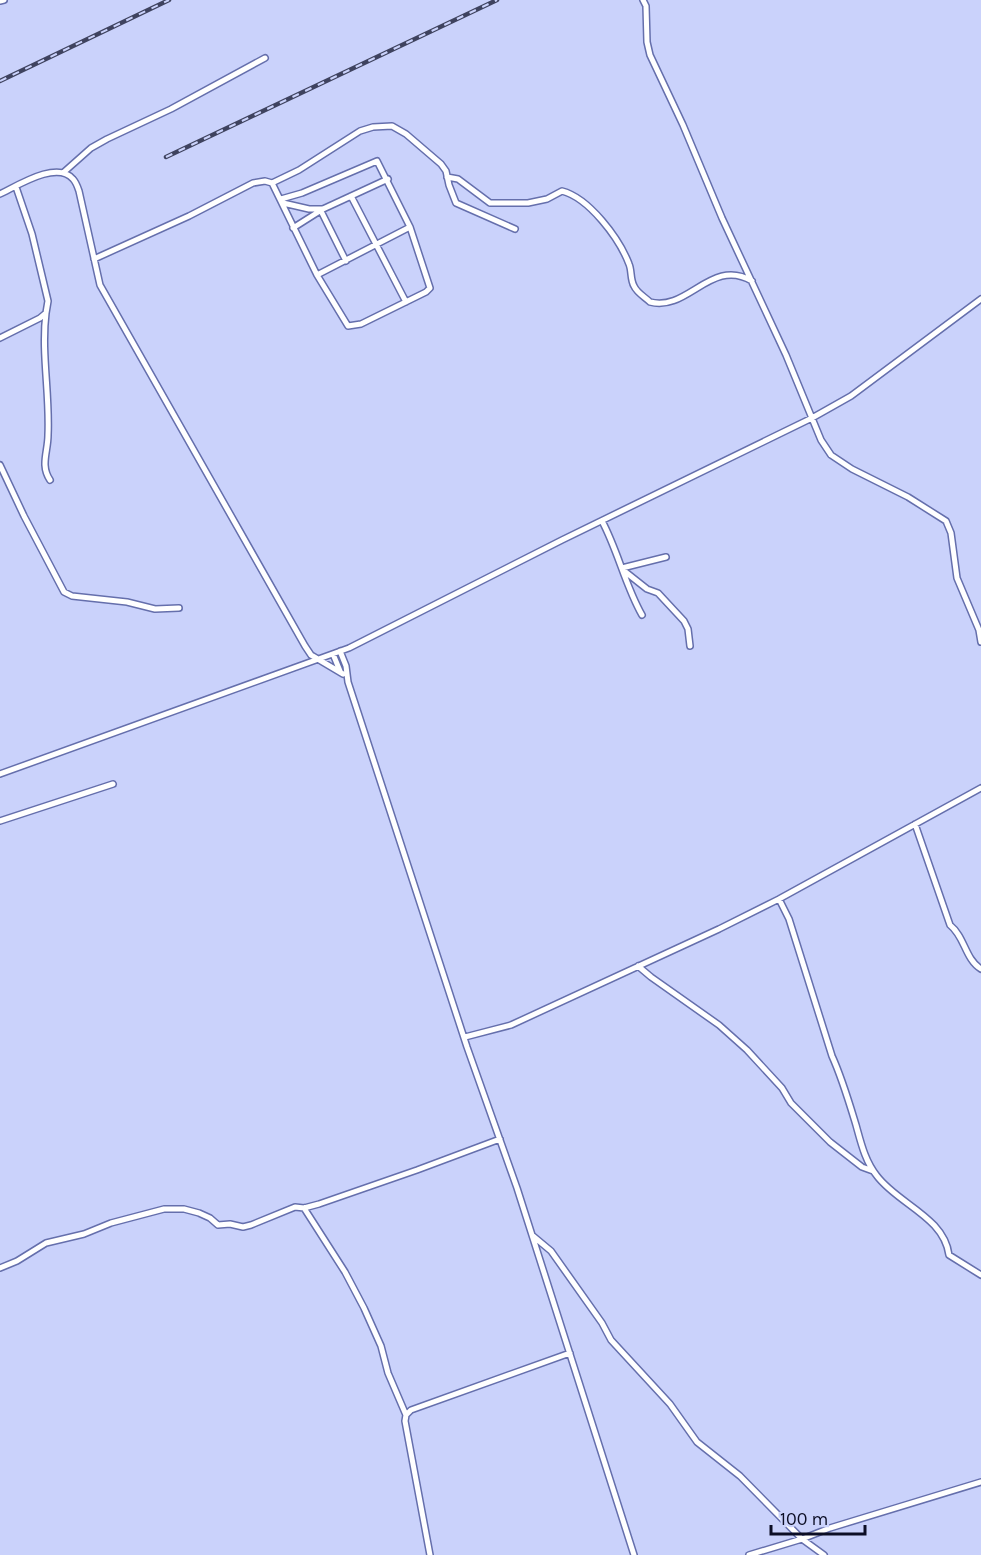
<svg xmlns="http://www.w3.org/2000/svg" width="981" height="1555" font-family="Karla,sans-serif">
  <rect width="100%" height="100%" fill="#cad2fb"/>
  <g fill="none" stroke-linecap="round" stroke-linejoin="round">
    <g stroke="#656fac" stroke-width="8">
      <path id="street" d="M643,0L646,6L647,42L650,55L683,125L722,218L786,355L821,440L831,455L852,469L908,497L946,521L951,533L957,578L979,630L981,642
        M0,1L4,0
        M64,172L91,148L107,139L171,109L265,58
        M447,177L458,179L490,203H528L547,199L562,191C589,198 619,238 629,264C632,271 630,279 634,286C637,293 645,297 650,302C688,312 711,257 752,281
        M272,183L299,170L360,131L373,127L392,126L406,134L441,164L446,171L449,185L456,203L515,229
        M0,194C17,186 57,160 73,179C76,182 78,188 79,191L100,285L305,646L311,655L343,674
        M351,196L406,302
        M283,203L309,209H322
        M321,211L346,261
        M293,228L323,209L388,179
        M94,259L189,216L253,183L265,181L272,183L317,275L348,326L361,324L426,292L430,288L410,227L377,161L302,193L281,199
        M317,275L410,227
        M46,313C41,353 50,394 48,435C48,452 40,465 50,480
        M0,338L40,318L46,313L48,301L32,234L16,187
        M0,465L24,516L64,592L72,596L127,602L155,609L179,608
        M602,521C618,551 625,585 642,615
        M622,568L666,557
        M623,570L647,589L658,593L684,621L688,629L690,646
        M340,651L346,666L348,682L467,1047L517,1188L634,1555
        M333,654L340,671
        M0,774L349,648L562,540L812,418L851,396L981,299
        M0,821L113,784
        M915,824L950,925C965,937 965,959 981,969
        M779,899L789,919L832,1056C842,1078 849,1102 856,1125C861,1143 865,1161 877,1176C898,1204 944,1217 949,1255L981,1275
        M638,966L651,977L719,1025L747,1050L782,1088L791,1103L830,1142L862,1167L873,1171
        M465,1037L511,1025L719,929L779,899L981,788
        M304,1208L345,1272L364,1308L381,1346L388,1373L406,1415
        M533,1236L551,1251L602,1323L611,1340L670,1404L697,1442L740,1476L802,1539L830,1528L981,1482
        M0,1268L17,1261L46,1243L84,1234L111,1223L164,1209H184L199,1213L210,1218L218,1225L230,1224L243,1227L251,1225L295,1207L304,1208L319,1204L417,1170L500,1139
        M430,1555L405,1421L406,1415L411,1410L570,1353
        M749,1555L802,1539L824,1555"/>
    </g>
    <use href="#street" stroke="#fff" stroke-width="5"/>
    <g stroke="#3f435f" stroke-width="4.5">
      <path id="rail" d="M0,81L169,0
        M166,157L497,0"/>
    </g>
    <use href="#rail" stroke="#cad2fb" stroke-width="2" stroke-dasharray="7" stroke-linecap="butt"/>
  </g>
  <path d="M771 1525v9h94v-9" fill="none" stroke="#0c0e25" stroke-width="3"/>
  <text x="780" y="1525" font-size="18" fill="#0c0e25" stroke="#cad2fb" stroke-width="4.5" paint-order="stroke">100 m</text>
</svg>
